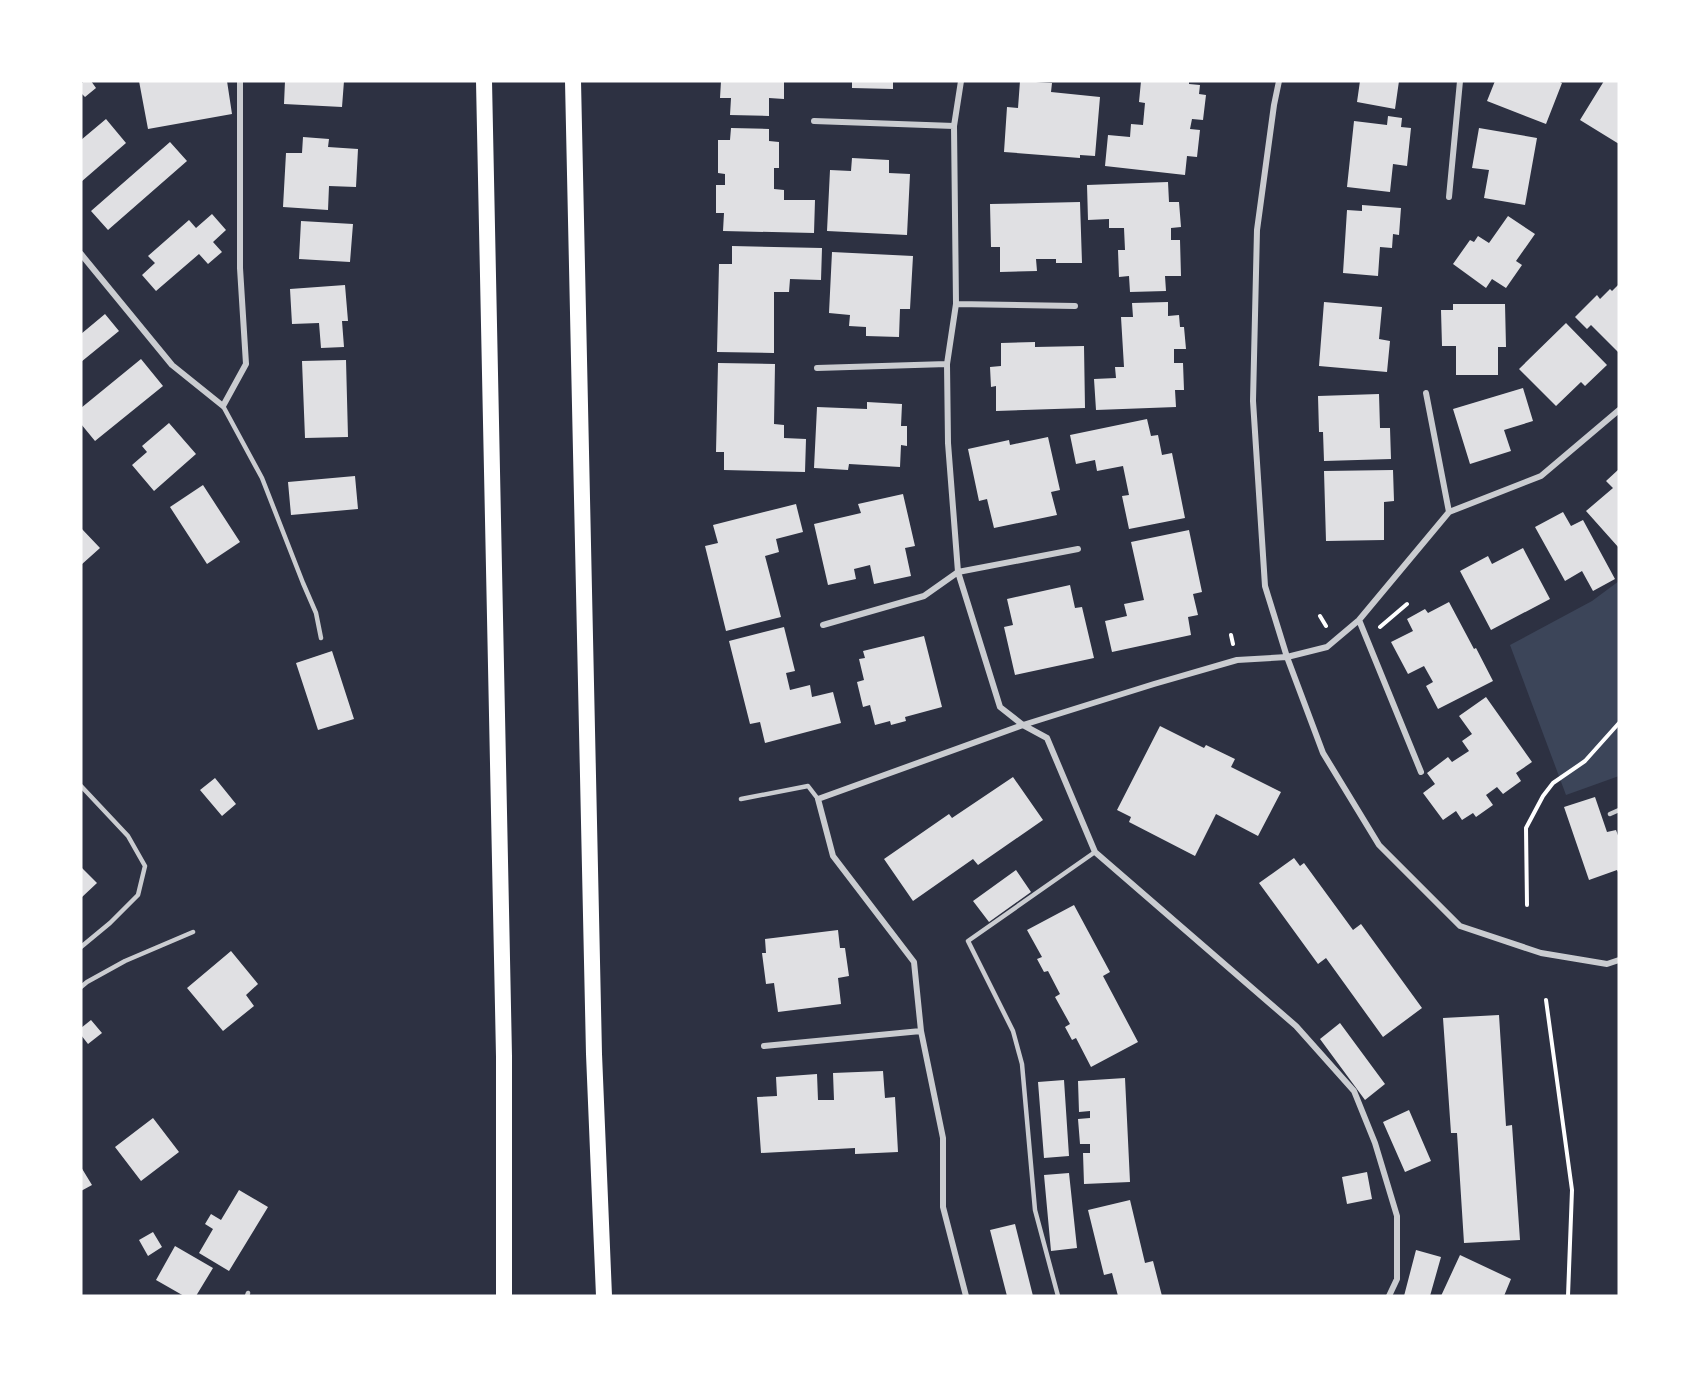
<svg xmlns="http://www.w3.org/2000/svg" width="1700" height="1377" font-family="'Archivo Narrow',sans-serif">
  <rect width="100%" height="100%" fill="#2d3142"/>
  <path fill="#3c4559" d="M1619,581V776L1566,795L1510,645L1592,601Z"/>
  <path fill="#e0e0e3" d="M84,81H91L96,88L85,97L81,93V84Z
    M139,81H227L232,114L148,129Z
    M285,81H344L342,107L284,104Z
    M721,81H784V99L769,98V116L730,115L731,98H720Z
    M852,81H893V89L852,88Z
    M1020,81L1052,83L1051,92L1100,97L1095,156L1080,155V158L1004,152L1007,107L1018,108Z
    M1141,81H1189V84L1200,85L1199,94L1206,95L1203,120L1192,119L1190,129L1200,130L1197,157L1187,156L1185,175L1105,166L1108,135L1130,137L1131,124L1143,125L1145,103L1139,102Z
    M1360,81H1399L1395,109L1357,102Z
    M1495,81H1558L1562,83L1546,124L1487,101Z
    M1604,81H1619V144L1580,120Z
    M1388,116L1402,118L1401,127L1411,128L1407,166L1393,164L1390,192L1347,187L1354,121L1387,125Z
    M106,119L126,143L81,182V140Z
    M731,128L769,129V141L779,142V168H774V189L784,190V200H815L814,233L723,231L724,213H716V185H725V174L718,173V140H730Z
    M1479,128L1537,138L1525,205L1484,198L1489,170L1472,168Z
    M303,137L329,139L328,147L358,149L356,187L329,186L328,210L283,207L286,153H302Z
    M170,142L187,161L108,230L91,211Z
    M852,158L889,160V173L910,174L907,235L827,231L830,170L851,171Z
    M1168,182L1169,202H1179L1181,227L1171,228V240H1180L1181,276H1165L1166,291L1130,292L1129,276L1119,277L1118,250H1125L1124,228H1109V219L1088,220L1087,185Z
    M1080,202L1082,263H1056V259H1036L1037,271L1000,272V247H991L990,204Z
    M1362,205L1401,208L1399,235L1393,234L1392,248L1380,247L1378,276L1343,273L1347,210L1362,211Z
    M212,214L226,230L213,242L222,252L208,264L199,254L156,291L142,275L155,263L148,256L189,220L196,228Z
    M1508,216L1535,234L1516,261L1522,265L1506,288L1492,279L1486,288L1453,264L1470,240L1474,242L1478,236L1489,243Z
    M301,221L353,224L350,262L299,259Z
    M732,246L822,248L821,280L790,279L789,292H774V353L717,352L719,264H732Z
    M832,252L913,256L910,309H900L899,337L866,336V327L849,326L850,315L829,313Z
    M1619,284V353L1591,325L1587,329L1575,317L1597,295L1600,299L1610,289L1612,291Z
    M345,285L348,321H342L344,347L321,348L319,323L292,324L290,289Z
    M1168,302V316L1179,315L1180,327H1184L1186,349H1174V363H1183L1184,390H1175L1176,407L1096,410L1094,379L1116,378L1115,367H1124L1121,317H1133L1132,303Z
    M1324,302L1382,307L1379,339L1390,341L1387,372L1319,366Z
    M1453,304H1505L1506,347H1498V375H1456V346H1442L1441,310H1453Z
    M105,314L119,331L81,362V334Z
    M1566,323L1607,365L1585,386L1581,382L1556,406L1519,369Z
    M1035,342V347L1084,346L1085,408L996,411V386L991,387L990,367L1001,366V343Z
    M141,359L163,386L95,441L81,424V408Z
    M346,360L348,437L305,438L302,361Z
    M718,363L775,364L774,424L784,425V438L806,439L805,472L724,470V452H716Z
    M1523,388L1533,421L1504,430L1511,451L1470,464L1453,409Z
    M1379,394L1380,428H1390L1391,459L1324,461L1323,432H1319L1318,396Z
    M867,402L902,404L901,426H907V446L901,445L900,467L849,464L848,470L814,468L817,407L867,409Z
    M1147,419L1151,436L1158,435L1162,455L1172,453L1185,518L1129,529L1122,496L1129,495L1123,466L1097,471L1095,460L1076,464L1070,435Z
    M169,423L196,454L154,491L132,465L147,452L142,446Z
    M1048,437L1060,490L1051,492L1057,515L994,528L987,499L979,501L968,449L1009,440L1010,445Z
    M1619,469V548L1586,511L1613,488L1606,481Z
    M1393,470L1394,501L1384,502V540L1326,541L1324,471Z
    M355,476L358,509L291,515L288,482Z
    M203,485L240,542L207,564L170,507Z
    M903,494L915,546L905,548L911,576L874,584L870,565L854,569L856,579L828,585L814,524L861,513L858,504Z
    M796,504L803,532L776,539L779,552L765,556L781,617L726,631L705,546L718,543L713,525Z
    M1563,512L1571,526L1583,520L1615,579L1593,591L1582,571L1565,581L1535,527Z
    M81,528L100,548L81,565Z
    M1189,530L1202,592L1193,594L1198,615L1188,617L1191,635L1112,652L1105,621L1127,616L1124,604L1144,600L1131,542Z
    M1523,548L1550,599L1491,630L1460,571L1488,556L1492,564Z
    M1070,585L1075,608L1082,607L1094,658L1015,675L1004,627L1013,625L1007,599Z
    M1449,602L1474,649L1476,648L1493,681L1438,709L1426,686L1433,682L1424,666L1408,674L1391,642L1413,631L1407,619L1425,609L1428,613Z
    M784,627L795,671L786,673L790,690L810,685L812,697L833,692L841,723L765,743L760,722L750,724L729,641Z
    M924,636L942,707L905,717L906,721L891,725L890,721L875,725L870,705L863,707L857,682L864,680L859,659L865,658L863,651Z
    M332,651L354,719L318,730L296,663Z
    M1486,697L1532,762L1516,773L1521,781L1503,794L1497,787L1486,795L1493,805L1476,817L1473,813L1462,820L1456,811L1443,820L1423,793L1435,784L1427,773L1448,757L1452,762L1469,751L1462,741L1472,734L1459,716Z
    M1160,726L1204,748L1206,745L1235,759L1231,767L1281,792L1258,836L1216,814L1195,856L1129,822L1131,817L1117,810Z
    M1013,777L1043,820L978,865L973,859L913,901L884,859L949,814L952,818Z
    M215,778L236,804L222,816L200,790Z
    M1595,797L1607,832L1616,830L1619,838V874L1617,870L1589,880L1564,807Z
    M1294,858L1300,866L1304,863L1353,930L1361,924L1422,1008L1383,1037L1326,958L1318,964L1259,883Z
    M81,867L97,883L81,898Z
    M1016,870L1031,892L989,922L973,901Z
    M1074,905L1110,972L1103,976L1138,1042L1091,1067L1076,1038L1072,1040L1065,1027L1070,1024L1055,997L1060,994L1048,971L1044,972L1037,959L1042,957L1027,930Z
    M838,930L840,948H845L849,976L838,978L841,1004L778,1012L774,983L766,984L762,953H766L765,939Z
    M231,951L258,984L246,995L254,1006L223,1031L187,988Z
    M1499,1015L1506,1126L1512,1125L1520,1240L1464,1243L1457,1133H1451L1443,1018Z
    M91,1020L102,1033L88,1044L81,1035V1028Z
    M1340,1023L1385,1084L1365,1100L1320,1039Z
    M883,1071L885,1098L895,1097L898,1152L855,1154V1148L761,1153L757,1097L777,1096L776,1077L817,1074L818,1100H834L833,1073Z
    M1125,1078L1130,1182L1084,1184L1083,1153H1090V1144H1080L1078,1119L1090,1118V1111L1079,1112L1078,1081Z
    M1064,1080L1069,1156L1044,1158L1038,1082Z
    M1409,1110L1431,1161L1405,1172L1383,1122Z
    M153,1118L179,1152L141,1181L115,1147Z
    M81,1167L92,1185L81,1191Z
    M1367,1172L1372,1199L1347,1204L1342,1177Z
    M1069,1173L1077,1248L1051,1251L1044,1175Z
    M239,1190L268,1207L229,1271L199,1253L213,1229L205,1224L211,1214L221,1220Z
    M1130,1200L1145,1263L1153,1261L1162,1296H1118L1112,1273L1104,1275L1088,1210Z
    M1015,1224L1033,1296H1007L990,1230Z
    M153,1232L162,1247L148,1256L139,1240Z
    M175,1246L213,1268L196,1296H184L156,1280Z
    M1416,1250L1441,1257L1430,1296H1404Z
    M1460,1255L1511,1279L1504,1296H1441Z"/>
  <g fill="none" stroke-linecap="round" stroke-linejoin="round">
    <path stroke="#fff" stroke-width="4" d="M1320,616L1326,626
      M1380,627L1407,604
      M1231,635L1233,644
      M1527,905L1526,828L1543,796L1553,783L1585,761L1619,723
      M1546,1000L1572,1190L1568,1296"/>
    <path stroke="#caccd0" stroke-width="4.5" d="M223,406L262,478L303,583L316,613L321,638
      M81,786L128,836L145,866L138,895L110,923L81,947
      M741,799L808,786L818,799
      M1610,814L1619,810
      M81,987L87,982L125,961L193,932
      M247,1296L248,1293
      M1058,1296L1035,1210L1022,1064L1013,1031L968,941L1095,852"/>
    <path stroke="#caccd0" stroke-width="6" d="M961,81L954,126L956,304L947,364L948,443L958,572L1000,707L1023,725L1047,738L1095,852L1296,1026L1354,1091L1375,1143L1397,1216V1279L1389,1296
      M1279,81L1274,105L1257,230L1253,401L1265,586L1287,657L1323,753L1379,845L1460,926L1541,953L1607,964L1619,960
      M814,121L954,126
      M1449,197L1460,81
      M81,254L172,365L223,406L246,364L240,268V81
      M956,304L1075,306
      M817,368L947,364
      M1426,393L1449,512
      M1359,620L1421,772
      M823,625L924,596L958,572L1078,549
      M764,1046L921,1031
      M966,1296L943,1207V1138L921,1031L914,962L833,856L818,799L1023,725L1154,684L1237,660L1287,657L1327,647L1359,620L1449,512L1541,476L1619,410"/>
    <path stroke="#fff" stroke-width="16" d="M484,81L504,1056V1296
      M573,81L594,1054L604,1296"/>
  </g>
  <rect width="1700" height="1377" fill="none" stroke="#ffffff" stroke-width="165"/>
</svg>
